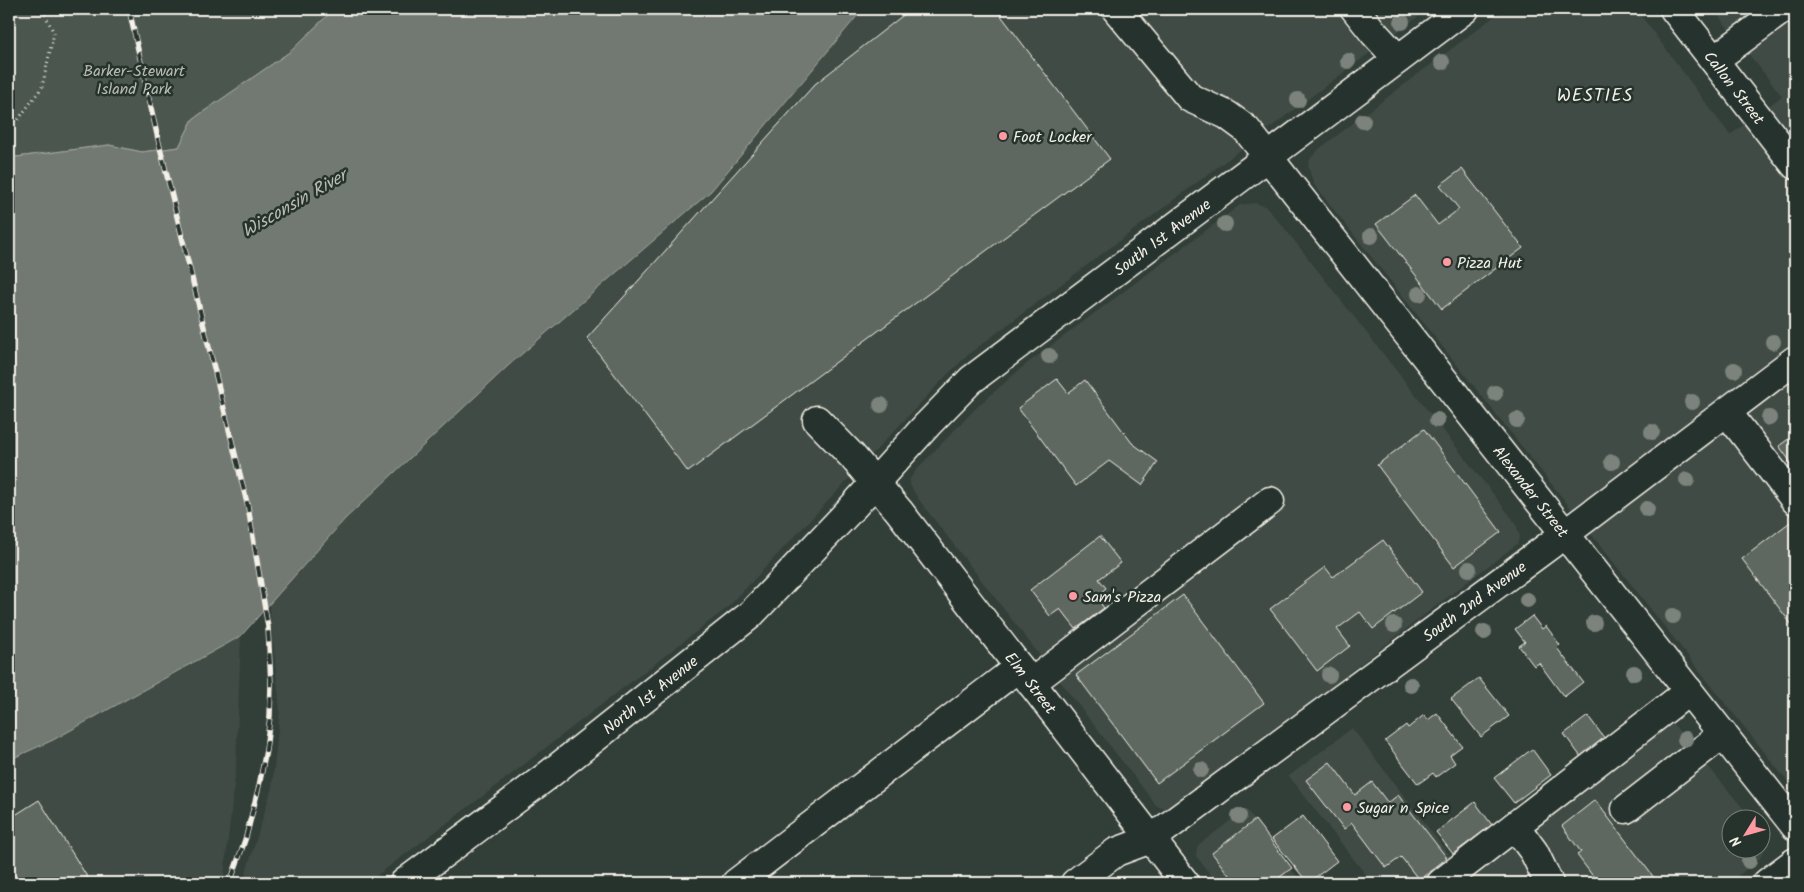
<svg xmlns="http://www.w3.org/2000/svg" width="1804" height="892" font-family="Kalam,sans-serif">
  <rect width="100%" height="100%" fill="#323e38"/>
  <filter id="ink" filterUnits="userSpaceOnUse"><feTurbulence type="fractalNoise" baseFrequency=".02" numOctaves="2"/><feDisplacementMap in="SourceGraphic" scale="10" xChannelSelector="R" yChannelSelector="G"/><feConvolveMatrix kernelMatrix="1 2 1 2 8 2 1 2 1" color-interpolation-filters="sRGB"/></filter>
  <g filter="url(#ink)">
    <path fill="#404b44" d="M863,9H1428L970,353L947,375L727,608L487,793L367,883H243L272,787L280,710L269,604L345,519L509,365L711,191Z
      M1504,9H1636L1730,135L1782,96L1713,9H1795V791L1315,186L1311,176L1308,164L1310,159L1319,149Z
      M1255,203L1265,206L1282,225L1512,518L1517,527L1520,537L1517,544L1174,807L1168,809L1161,808L1156,805L919,500L910,485V479L916,470L979,405L1025,365L1240,205Z
      M241,636L236,767L224,876L221,883H9V760L53,740Z
      M1669,719L1752,819L1732,820V850H1762V832L1765,838L1766,848L1759,859L1729,883H1453Z
      M1352,728L1457,865L1431,883H1372L1289,776Z
      M1246,809L1302,883H1217L1196,856L1197,848L1198,845Z"/>
    <path fill="#4c564f" stroke="#a0a49c" d="M9,9H334L291,51L193,119L179,147L142,152L109,145L9,158Z"/>
    <path fill="#727972" stroke="#a6a9a1" d="M334,9H863L711,191L509,365L345,519L241,636L53,740L9,760V158L109,145L142,152L179,147L193,119L291,51Z"/>
    <path fill="#5f6861" stroke="#f4f1e8" d="M911,9H996L1110,159L688,472L587,338L815,84Z
      M1462,169L1523,248L1442,309L1376,224L1415,195L1438,225L1459,209L1440,185Z
      M1057,379L1068,393L1085,380L1132,443L1158,462L1142,485L1109,461L1076,486L1018,408Z
      M1424,429L1501,532L1454,567L1377,465Z
      M1795,434V468L1779,446Z
      M1794,519L1795,520V629L1742,559Z
      M1100,536L1121,563L1099,579L1106,588L1096,597L1104,608L1076,629L1060,609L1050,616L1030,590Z
      M1383,540L1422,592L1373,629L1360,612L1337,629L1350,646L1317,671L1270,609L1325,567L1333,577Z
      M1183,595L1264,703L1157,783L1076,675Z
      M1532,616L1542,629L1546,626L1560,645L1557,648L1583,682L1564,697L1539,663L1534,666L1519,646L1525,642L1515,629Z
      M1479,678L1509,716L1481,737L1451,699Z
      M1437,713L1462,746L1450,755L1455,763L1436,777L1433,773L1418,784L1385,741L1406,725L1408,728L1424,715L1428,720Z
      M1588,716L1605,739L1581,757L1564,734Z
      M1532,749L1551,775L1514,803L1494,778Z
      M1330,762L1355,795L1372,782L1388,803L1398,795L1447,858L1419,880L1401,857L1386,868L1352,823L1344,829L1306,780Z
      M39,800L91,883H9V819Z
      M1595,800L1655,879L1649,883H1606L1604,881L1598,883L1577,855L1581,852L1562,826Z
      M1475,802L1492,825L1453,854L1436,832Z
      M1303,816L1337,861L1308,883L1272,839Z
      M1255,820L1292,868L1272,883H1235L1212,853Z"/>
    <g fill="none" stroke-linecap="round" stroke-linejoin="round">
      <g stroke="#f4f1e8" stroke-width="31">
        <g id="minor">
          <path id="s1" d="M1116,9L1190,98L1227,115L1246,129L1795,826"/>
          <path d="M1355,9L1374,33L1398,59"/>
          <path id="s2" d="M1674,9L1795,165"/>
          <path d="M1714,60L1783,9"/>
          <path d="M1727,412L1795,500"/>
          <path id="s3" d="M817,420L852,456L899,511L1185,883"/>
          <path d="M1031,683L1270,501"/>
          <path d="M1626,809L1723,734"/>
          <path d="M1515,826L1534,852L1549,883"/>
          <path d="M736,883L1019,667"/>
          <path id="s4" d="M1075,883L1116,852L1151,839L1565,534L1795,360"/>
          <path d="M1441,883L1689,691"/>
        </g>
      </g>
      <g stroke="#f4f1e8" stroke-width="31">
        <g id="major">
          <path id="s5" d="M404,883L547,776L750,615L851,509L927,425L971,380L1465,9"/>
          <path d="M1767,883L1795,862"/>
        </g>
      </g>
      <path stroke="#f4f1e8" stroke-width="3" stroke-dasharray="1 4" stroke-linecap="butt" d="M9,123L18,120L42,87L54,33L42,9"/>
      <use href="#minor" stroke="#26332d" stroke-width="28"/>
      <use href="#major" stroke="#26332d" stroke-width="28"/>
      <g stroke="#f4f1e8" stroke-width="5.5">
        <path id="rail" d="M129,9L158,139L248,507L268,627L271,684L270,716L266,750L259,786L246,837L230,883"/>
      </g>
      <use href="#rail" stroke="#26332d" stroke-width="4" stroke-dasharray="11" stroke-linecap="butt"/>
    </g>
    <g fill="#7c837b">
      <circle cx="1402" cy="22" r="8"/>
      <circle cx="1348" cy="61" r="8"/>
      <circle cx="1442" cy="62" r="8"/>
      <circle cx="1298" cy="100" r="8"/>
      <circle cx="1363" cy="121" r="8"/>
      <circle cx="1225" cy="224" r="8"/>
      <circle cx="1371" cy="236" r="8"/>
      <circle cx="1419" cy="294" r="8"/>
      <circle cx="1773" cy="342" r="8"/>
      <circle cx="1049" cy="356" r="8"/>
      <circle cx="1734" cy="370" r="8"/>
      <circle cx="1495" cy="393" r="8"/>
      <circle cx="1692" cy="402" r="8"/>
      <circle cx="881" cy="405" r="8"/>
      <circle cx="1769" cy="418" r="8"/>
      <circle cx="1437" cy="420" r="8"/>
      <circle cx="1517" cy="420" r="8"/>
      <circle cx="1652" cy="432" r="8"/>
      <circle cx="1612" cy="462" r="8"/>
      <circle cx="1687" cy="480" r="8"/>
      <circle cx="1647" cy="509" r="8"/>
      <circle cx="1469" cy="569" r="8"/>
      <circle cx="1527" cy="600" r="8"/>
      <circle cx="1673" cy="616" r="8"/>
      <circle cx="1594" cy="623" r="8"/>
      <circle cx="1394" cy="625" r="8"/>
      <circle cx="1484" cy="632" r="8"/>
      <circle cx="1634" cy="673" r="8"/>
      <circle cx="1329" cy="675" r="8"/>
      <circle cx="1411" cy="685" r="8"/>
      <circle cx="1685" cy="739" r="8"/>
      <circle cx="1201" cy="770" r="8"/>
      <circle cx="1239" cy="816" r="8"/>
      <circle cx="1749" cy="861" r="8"/>
    </g>
  </g>
  <g fill="#ff9aa2" stroke="#26332d" stroke-width="2">
    <circle cx="1003" cy="136" r="5"/>
    <circle cx="1447" cy="262" r="5"/>
    <circle cx="1073" cy="596" r="5"/>
    <circle cx="1347" cy="807" r="5"/>
  </g>
  <g text-anchor="middle" stroke-width="5" stroke-linejoin="round" paint-order="stroke">
    <g font-size="16" fill="#b9bbb2" stroke="#26332d">
      <text x="134" y="76">Barker-Stewart<tspan x="134" dy="18">Island Park</tspan></text>
    </g>
    <g font-size="16" fill="#f4f1e8" stroke="#26332d">
      <text dy="6" stroke="none"><textPath href="#s2" startOffset="99">Callon Street</textPath></text>
      <text dy="6" stroke="none"><textPath href="#s5" startOffset="999">South 1st Avenue</textPath></text>
      <text dy="6" stroke="none"><textPath href="#s1" startOffset="641">Alexander Street</textPath></text>
      <text dy="6" stroke="none"><textPath href="#s4" startOffset="490">South 2nd Avenue</textPath></text>
      <text dy="6" stroke="none"><textPath href="#s3" startOffset="339">Elm Street</textPath></text>
      <text dy="6" stroke="none"><textPath href="#s5" startOffset="310">North 1st Avenue</textPath></text>
    </g>
    <g font-size="16" fill="#f4f1e8" stroke="#26332d" text-anchor="start">
      <text x="1013" y="142">Foot Locker</text>
      <text x="1457" y="268">Pizza Hut</text>
      <text x="1083" y="602">Sam's Pizza</text>
      <text x="1357" y="813">Sugar n Spice</text>
    </g>
    <g font-size="18" letter-spacing="1" fill="#f4f1e8" stroke="#26332d">
      <text x="1595" y="101">WESTIES</text>
    </g>
    <g font-size="18" font-style="italic" fill="#babbb3" stroke="#26332d">
      <text transform="translate(294 203) rotate(-30)" y="6">Wisconsin River</text>
    </g>
  </g>
  <rect width="1804" height="892" fill="none" stroke="#26332d" stroke-width="30"/>
  <rect x="15" y="15" width="1774" height="862" fill="none" stroke="#f4f1e8" stroke-width="2" filter="url(#ink)"/>
  <g transform="translate(1746 834) rotate(233)"><circle r="24" fill="#26332d" stroke="#787f78"/>
  <path d="M0-4L9 19L0 12L-9 19Z" fill="#ff9aa2"/>
  <text y="-8" font-size="14" font-weight="bold" text-anchor="middle" fill="#f4f1e8">N</text>
  </g>
</svg>
